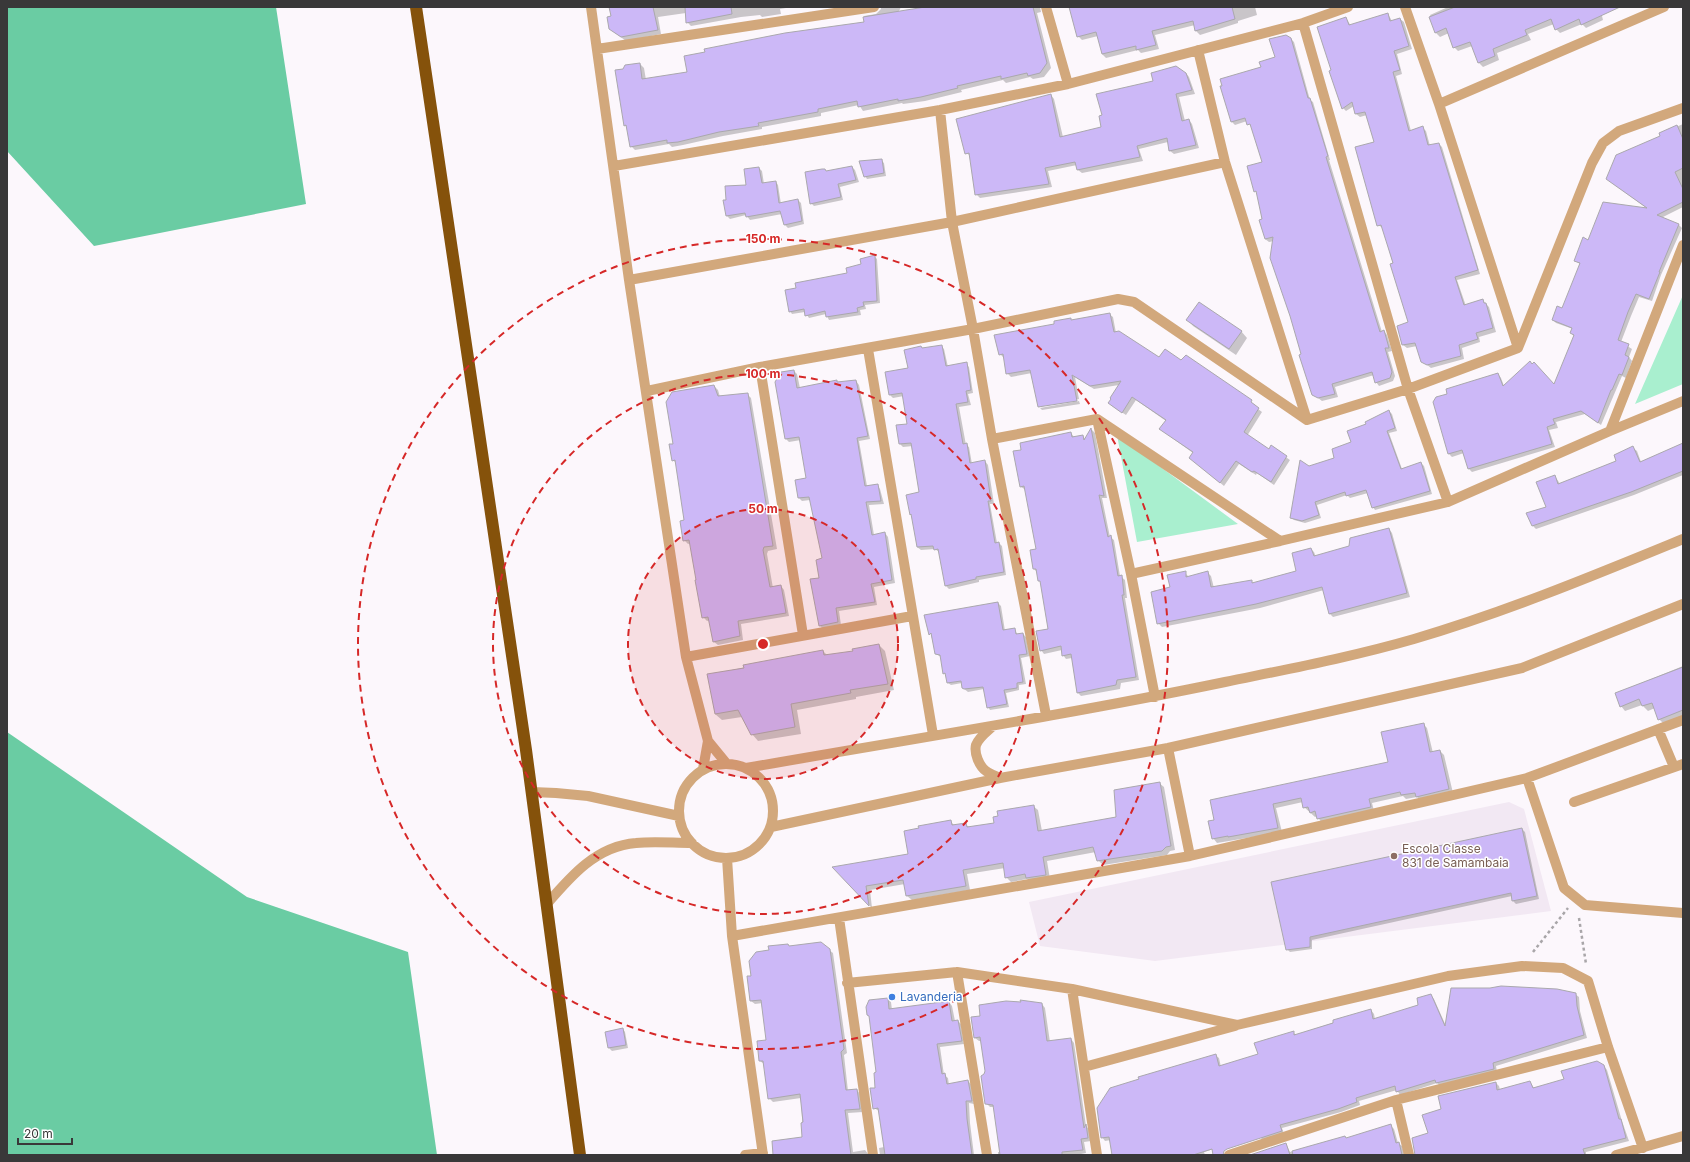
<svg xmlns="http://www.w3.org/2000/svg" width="1690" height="1162" font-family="Inter,sans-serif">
  <rect width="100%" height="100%" fill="#fcf7fc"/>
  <path fill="#f2e8f3" d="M1509,802L1524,809L1551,911L1155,961L1040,946L1029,902Z"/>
  <path fill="#a9efcf" d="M1683,295V384L1635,404Z
    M1117,435L1238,524L1137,542Z"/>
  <path fill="#6acca3" d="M7,7H276L306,204L94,246L7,151Z
    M7,732L247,897L408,952L437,1155H7Z"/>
  <path fill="#0003" d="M610,7H792L780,9L781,14L762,17L760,15L741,17L691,26L687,22L686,13L658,17L661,34L626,41L610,29L612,17Z
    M881,7H901L898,13L946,7H1040L1041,12L1037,13L1051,68L1044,77L1033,79L1030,77L1006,83L1003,80L961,90L962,92L925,101L903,104L902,103L863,111L859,105L821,113V116L762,127V129L723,136L683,145L672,147L669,144L635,150L631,146L627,128L625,125L640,64L644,68L646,80L688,73L865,23L864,16L876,14L881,9Z
    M1070,7H1255L1257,15L1238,21V23L1200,35L1196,31L1195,25L1155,35L1159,49L1141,53L1138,50L1106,58L1102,54L1098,36L1082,40L1078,36Z
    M1448,7H1611L1601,12L1603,20L1586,28L1582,24L1560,33L1556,29L1554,24L1528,34L1531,40L1497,53L1499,60L1483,67L1479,63L1472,46L1458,51L1454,47L1449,33L1440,37L1436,33L1430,15Z
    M1388,14L1392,21L1400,19L1404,22L1412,49L1397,54L1402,74L1396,76L1411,131L1423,128L1426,131L1430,146L1439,144L1442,147L1480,274L1457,280L1466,306L1483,301L1489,307L1496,332L1479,337L1480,342L1462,348L1464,359L1431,368L1422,361L1417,346L1407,348L1403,345L1398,327L1409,323L1383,228L1378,225L1375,142L1367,115L1360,117L1356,114L1354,106L1346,111L1343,108L1330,71H1332L1346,18L1351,26Z
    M1291,39L1294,42L1310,100L1313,102L1330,160H1329L1382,332L1384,331L1387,335L1392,351L1388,352L1395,376L1393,381L1379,386L1376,382L1374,375L1335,387L1338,397L1322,401L1313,394L1274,241L1269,242L1265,239L1258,193L1255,191L1263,162L1252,127L1247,121L1235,125L1232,122L1262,67L1276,57Z
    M1186,73L1189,77L1195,94L1179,97L1185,121L1189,120L1192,124L1199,148L1174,154L1170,151L1168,142L1139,149L1143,161L1082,173L1078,170L1077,165L1048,171L1052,187L980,198L976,194L971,156L966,153L1051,95L1054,99L1063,137L1102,128Z
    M1683,124V207L1661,218L1679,225L1682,228L1661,275L1652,301L1639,297L1631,316L1621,342L1632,349L1629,357L1632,361L1626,378L1622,376L1601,425L1585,414L1556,422L1558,428L1549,430L1555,447L1472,472L1469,469L1464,453L1452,457L1449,454L1448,394L1498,374L1501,378L1504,386L1532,364L1555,386L1574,336L1571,333L1573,329L1556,323L1553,320L1563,310L1580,264L1575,261L1589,241L1649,210L1611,182L1662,137L1660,134Z
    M881,160L884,163L886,176L867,179L865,176Z
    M852,167L855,170L859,182L840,187L843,200L814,206L811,203L827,172Z
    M759,168L762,171L764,184L776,182L778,185L781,204L798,200L801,203L804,224L788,228L785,225L782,214L750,220L746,215L730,219L727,216V201L747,186Z
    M875,257L877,259L880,303L865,305L866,309L860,310L861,315L829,320L826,314L809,318L805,312L792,314L790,311Z
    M1109,314L1113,317L1116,333L1160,359L1182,361L1186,356L1255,405L1254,406L1262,412L1247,436L1269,450L1271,447L1290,460L1274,485L1257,473L1256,475L1239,464L1224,486L1190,458L1193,453L1160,429L1166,421L1136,400L1126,415L1112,406L1109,403L1119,385L1094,389L1075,377L1079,399L1040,406V408L1032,373L1011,377L1007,373L1004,358L1000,354L1055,324L1070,319L1073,321Z
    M1187,319L1241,331L1247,338L1236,355L1193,326Z
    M941,346L944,349L948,367L966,364L969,367L973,393L968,394L971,405L959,407L966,445L969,447L972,464L985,461L988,465L994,504H990L997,543H999L1002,546L1006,575L979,580V582L949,589L946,586L939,552L935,549L921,550L917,547L913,516L911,514L920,493L913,446L903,447L900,444L909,424L904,396L893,398L890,395L909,369L921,347L923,349Z
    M794,371L797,374L800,388L837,381L838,383L856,381L859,385L870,439L859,441L867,486L877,485L880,489L884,504L869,505L874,535L885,533L888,537L895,583L874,587L877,605L839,611L841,625L823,629L820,626V578L823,559L810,500L802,501L799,498L808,478L801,440L789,442L786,439Z
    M714,386L718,390L720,397L747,394L751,398L777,549L768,551L767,554L773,588L781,586L784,590L789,616L741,624L743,640L718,645L714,642L710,620L707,621L703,617L691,543L688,544L684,540L686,521L676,463L673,460L674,444Z
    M1079,401L1080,404L1042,410L1040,408Z
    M1389,411L1392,414L1397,431L1389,433L1402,469L1421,463L1424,466L1432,494L1375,510L1373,507L1368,493L1350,498L1347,495L1317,505L1321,518L1305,523L1294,520L1291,517L1309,467L1336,459L1367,425Z
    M1092,430L1095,433L1107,498H1102L1110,537L1114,540L1120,576L1125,580L1127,598H1125L1139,680L1121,683L1120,689L1081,696L1077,692L1072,658L1066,659L1063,655L1062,650L1044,654L1041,650L1050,629L1041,583L1039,580L1038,573L1034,569L1037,550L1026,490L1021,487L1023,451L1071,433L1074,437L1083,436L1085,439Z
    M1683,444V475L1634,495L1536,529L1533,526L1528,514L1547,507L1555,476L1560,484L1617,461L1633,448L1637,451L1641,462Z
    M1389,529L1392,533L1410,597L1333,617L1329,613L1324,590L1260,608L1162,627L1158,623L1172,588L1185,573L1189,577L1208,573L1211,576L1214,588L1251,581L1254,584L1297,572L1311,549L1314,552L1316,557L1350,547Z
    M998,603L1001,606L1005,631L1014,629L1018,635L1023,634L1026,637L1030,656L1021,658L1026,684L1019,685V690L1006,693L1009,707L990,710L988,707L984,689L968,692L963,688L962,683L951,685L948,683L947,676L944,673L941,657L936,654L926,616Z
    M879,645L885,651L894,690L856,697V699L797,710L801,734L758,741L752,734L742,717L722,720L715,714L708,675L823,651L827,655L854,652Z
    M1683,666V717L1664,724L1659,719L1655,708L1648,711L1642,705L1625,711L1621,706L1617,693Z
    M1423,724L1427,728L1433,753L1440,751L1444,755L1453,793L1421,801L1417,797L1406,799L1403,796L1372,803L1374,811L1322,823L1317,816L1315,817L1304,807L1303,802L1276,808L1282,832L1217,843L1213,838L1209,822L1389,762Z
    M1159,783L1164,787L1175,850L1170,851L1167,855L1103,865L1098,860L1096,852L1047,861L1050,879L1031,882L1027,879L1011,882L1006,877L1005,868L967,874L970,890L912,900L907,896L905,884L870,890L872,908L834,868L909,855L950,821L955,826L965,824L969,827L995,824L1033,806L1038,810L1042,831L1117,818Z
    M1522,829L1525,832L1539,899L1516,904L1513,901L1512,896L1312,940V949L1290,952L1287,949L1273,883Z
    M790,947L829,950L833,953L847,1053L844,1055L848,1091L857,1090L860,1094L863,1112L848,1113L853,1152L865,1150L869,1155H774L803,1138L801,1098L773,1102L769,1098L764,1064L760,1061L767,1041L763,1003L755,1004L751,1001L752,977Z
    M1575,994L1579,997L1580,1011L1587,1038L1496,1066L1497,1072L1440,1086L1437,1083L1400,1095L1397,1090L1359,1101L1360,1105L1341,1112L1282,1128L1284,1134L1263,1141L1259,1135L1204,1152L1205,1155H1113L1111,1140L1105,1141L1102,1137L1215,1055L1219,1058L1221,1067L1260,1055L1293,1032L1296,1035L1371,1010L1374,1014L1375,1019L1419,1005L1430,995L1434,999L1446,1026Z
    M888,999L891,1002L892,1010L949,1002L952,1006L955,1021H958L961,1024L964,1044L940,1047L944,1075L948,1078L949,1085L968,1081L971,1084L974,1104L969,1103L970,1123L974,1155H880L879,1148L884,1147L879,1111L874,1108Z
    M1042,1004L1045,1008L1050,1042L1071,1039L1074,1043L1086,1126L1089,1129L1091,1141L1084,1142L1086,1153L1081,1154L1082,1155H998V1152H1000L994,1107H990L986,1103V1071L981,1041H979L975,1038L972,1018Z
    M623,1029L625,1032L628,1048L612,1051L609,1048L606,1033Z
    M1604,1066L1607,1070L1622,1121L1629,1141L1586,1152V1155H1416L1442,1110L1496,1083L1499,1086L1500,1090L1530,1082L1534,1088L1565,1080Z
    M1390,1125L1394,1129L1398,1143L1402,1146L1405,1155H1262L1286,1144L1290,1152L1345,1137L1347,1139Z"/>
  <path fill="#ccb8f7" stroke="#aaa8ad" d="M609,7H653L658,30L621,37L609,29L607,17L611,16Z
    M685,7H731L732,14L686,23Z
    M925,7H1033L1047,63L1040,73L1028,76L1027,73L1001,79V76L957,86L958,88L921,97L898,101V99L858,107L857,101L818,109V112L758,123L759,126L719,132L678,142L667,143V140L630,147L626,125L624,126L615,70L623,69L625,65L640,63L642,79L687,72L684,56L705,52L704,49L785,33L864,22L863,17Z
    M1069,7H1232L1235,19L1195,31L1193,21L1152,31L1156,45L1136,50V46L1102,54L1096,32L1077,37Z
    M1455,7H1620L1581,25L1579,19L1555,30L1551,19L1525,30L1527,35L1493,49L1495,56L1478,63L1470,42L1453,48L1446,28L1435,33L1429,17Z
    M1388,13L1390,21L1400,18L1409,46L1394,51L1400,70L1393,72L1409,131L1423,126L1428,145L1439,143L1478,270L1455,277L1464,305L1483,299L1484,303H1486L1493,328L1476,333L1478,339L1459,345L1461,356L1427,365L1421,362L1415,343L1402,345L1397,326L1408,322L1390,264L1393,263L1381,225L1377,226L1355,147L1374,142L1365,112L1355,114L1352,102L1342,109L1329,71L1331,70L1317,27L1346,17L1349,25Z
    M1286,35L1291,38L1308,98H1310L1328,156L1326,157L1380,332L1384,330L1389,348H1385L1392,372L1390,378L1375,383L1372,372L1332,384L1335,394L1318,398L1312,395L1311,392L1299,355L1301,354L1290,316L1270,258L1273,237L1265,239L1259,220L1262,219L1256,191L1254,192L1247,166L1262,162L1250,124L1247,125L1245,118L1231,122L1220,86H1222L1220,79L1261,67L1259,62L1275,57L1269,39Z
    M1176,66L1186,73L1192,90L1176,94L1182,121L1189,119L1196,145L1169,151L1167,138L1137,146L1140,157L1077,170L1075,162L1045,168L1049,184L975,195L969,153L965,154L956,119L1051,94L1060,137L1101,127L1099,116L1102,115L1096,94L1153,81L1151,73Z
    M1677,125L1683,139V168L1675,172L1683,189V202L1657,215L1679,224L1659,272H1660L1649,299L1636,294L1628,312L1618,340L1629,344L1625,355L1629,357L1622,375L1619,374L1612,390H1611L1598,423L1581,411L1553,419L1555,424L1547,427L1552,444L1468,469L1462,450L1448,454L1433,402L1436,397L1447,394L1446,389L1498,373L1503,386L1530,361L1532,364L1534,362L1554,384L1574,335L1570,333L1572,328L1552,320L1557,306L1562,308L1580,263L1574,261L1583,237L1588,240L1603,202L1647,208L1606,179L1616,155L1660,136L1659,133Z
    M882,159L884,173L864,177L859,161Z
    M852,166L856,180L838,184L841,197L810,204L805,172L822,169H825L826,171Z
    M759,167L762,183L776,181L779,203L798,199L802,221L784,225L780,211L746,217L745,213L726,216L723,200H726L725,186L746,185L744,169Z
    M875,255L877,301L863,302L864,306L857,308L858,312L826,317L825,311L805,316L804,309L789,312L785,290L796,288L795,283L847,273L846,268L861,264L860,259Z
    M1199,302L1242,331L1229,349L1186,320Z
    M1110,313L1114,332L1119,331L1159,357L1165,349L1181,360L1186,355L1252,400L1251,402L1259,408L1244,432L1269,449L1271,445L1287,456L1271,482L1254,471L1252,472L1236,461L1220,483L1189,458L1193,452L1159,429L1166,420L1132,397L1122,413L1108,403L1111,399L1110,398L1121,381L1090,386L1072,375L1077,401L1038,407L1030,370L1006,374L1003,354L999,355L994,335L1054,324V321L1071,318V320Z
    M942,345L946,366L967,362L971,390L966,391L968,402L956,404L963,444L967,443L970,463L985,460L991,501H988L995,543L999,542L1004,572L976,577V579L945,586L938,549L934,550L933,546L917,547L911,514L910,515L906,495L919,492L911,443L899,444L896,425L907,424L902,393L889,395L885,372L908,368L904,350L921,346L922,348Z
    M794,370L797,388L837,380V382L856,380L868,436L857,438L865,486L878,484L881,501L866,502L872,535L885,532L892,580L871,584L875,602L836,608L838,622L819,626L810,579L819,578L816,560L822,558L809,497L798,498L795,480L806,478L799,437L785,439L775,382L781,372Z
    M714,385L718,396L748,393L773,546L764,547L763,550L770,587L781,585L786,613L738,621L740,636L713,642L708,617L702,618L695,580H696L689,540L683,541L680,521L684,520L675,460L672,461L669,444H673L666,402L672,392Z
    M1389,410L1395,428L1387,431L1401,469L1421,462L1430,491L1372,508L1366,490L1346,496L1345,492L1315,502L1319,515L1302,521L1290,518L1300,460L1309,466L1334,458L1332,449L1351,442L1347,431L1366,424L1365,422Z
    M1091,428L1104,496L1099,495L1108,537L1111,535L1118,576L1122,575L1124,595H1122L1136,677L1117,680L1116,685L1077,693L1071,654L1062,656L1061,646L1040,651L1036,631L1048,629L1040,581H1038L1036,569H1033L1030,550L1036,549L1024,486L1020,487L1013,451L1021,450L1020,443L1071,432L1072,437L1083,435L1084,440Z
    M1683,443V471L1631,492L1532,526L1526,513L1546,507L1536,482L1555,475L1558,484L1616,461L1614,455L1633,446L1640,462Z
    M1389,528L1407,593L1329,614L1322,587L1256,604L1157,624L1151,592L1170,587L1167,575L1186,571V577L1208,571L1211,587L1252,580V583L1296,571L1292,553L1311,548L1314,556L1349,546L1350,538Z
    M998,602L1003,630L1015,628L1016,634L1023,633L1027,654L1019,655L1023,682L1017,683V688L1004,690L1007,704L987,708L983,687L964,689L962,688L961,681L947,683L945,673L943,674L940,655L935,654L931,633L929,635L924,615Z
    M879,644L888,684L850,690L851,693L791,704L795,727L751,735L738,710L715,714L707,674L744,668L743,665L823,650L824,655L853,651L852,649Z
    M1683,667V710L1658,720L1652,703L1642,706L1639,699L1620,707L1615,693Z
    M1424,723L1430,752L1440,750L1449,789L1416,797L1415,793L1401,795L1400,792L1369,799L1371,807L1317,819L1315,811L1310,813L1308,807L1303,808L1301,798L1273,804L1278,828L1228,837V836L1212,839L1208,821L1214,820L1210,800L1388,762L1381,732Z
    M1160,782L1171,846L1166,847L1162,851L1097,861L1093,847L1043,857L1046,875L1026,878L1025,874L1005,878L1003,863L963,870L966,886L906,896L903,880L866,886L869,906L832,867L908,854L904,831L919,828L918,826L951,820L952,825L966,823L967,827L994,823L993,817L998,816L997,811L1034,805L1038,831L1116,817L1114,790Z
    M1522,828L1537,896L1512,901L1511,893L1310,937V947L1286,950L1271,882Z
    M821,942L830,949L844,1049L841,1052L846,1090L857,1089L860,1109L845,1110L851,1155H773L772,1141L802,1137L801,1123L803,1122L800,1094L768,1099L763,1061H759L757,1041L766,1040L761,1000L750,1001L747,976H751L749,961L756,952L769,950L768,946L788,944L789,946Z
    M1501,986L1557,989L1576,993L1577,1006L1584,1035L1493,1063L1494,1069L1436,1083L1435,1080L1396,1092L1395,1086L1356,1098L1357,1102L1338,1109L1280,1125L1282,1131L1227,1149L1224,1151L1223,1155H1213L1212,1149L1193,1155H1112L1109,1137L1101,1138L1097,1108L1110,1088L1139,1079L1138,1077L1216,1054L1219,1066L1258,1054L1254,1043L1294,1031V1035L1333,1023V1020L1371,1009L1373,1019L1418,1005L1417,998L1431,994L1445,1026L1451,988H1490Z
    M888,998L889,1009L949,1001L952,1021L958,1020L962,1041L937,1044L942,1074L945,1073L947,1084L968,1080L972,1101H966L967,1119L972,1155H885L878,1108L873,1109L870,1088H875L874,1073L876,1072L869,1016L867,1015L866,1007L869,1000Z
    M1020,1000L1042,1003L1047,1041L1071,1038L1084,1128L1086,1124L1088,1138L1081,1139L1083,1150L1062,1152V1155H1000L993,1105L985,1104L981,1076L984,1074L985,1071L980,1037L974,1038L971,1017L980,1016L979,1005L1006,1001L1021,1002Z
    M623,1028L626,1045L608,1048L605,1032Z
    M1597,1061L1604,1065L1619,1119H1621L1626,1138L1583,1149L1585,1155H1415L1412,1138L1428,1133L1422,1115L1441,1109L1438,1096L1496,1082L1497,1090L1530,1081L1533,1088L1564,1079L1561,1071Z
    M1391,1124L1396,1143L1399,1142L1402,1155H1293L1292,1151L1345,1136L1346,1138Z
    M1286,1143L1290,1155H1250Z"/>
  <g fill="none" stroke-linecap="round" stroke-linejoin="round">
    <path stroke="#a9a6a9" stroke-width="2.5" stroke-dasharray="3 3" stroke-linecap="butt" d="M1579,918L1586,964
      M1533,952L1568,908"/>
    <path stroke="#d2a87c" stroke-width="10" d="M591,7L629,280L686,657L708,741L703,769
      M1046,7L1068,84
      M1405,7L1439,104L1518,348
      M1303,23L1408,389L1448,502
      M597,49L874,7
      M1198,50L1225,162L1307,420
      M1439,104L1664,7
      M940,110L952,222L973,329L992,439L1046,715
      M614,166L940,110L1068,84L1303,23L1348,7
      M629,280L952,222L1225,162
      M868,349L933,735
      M760,367L803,635
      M647,391L760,367L973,329L1118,299L1134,302L1307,420L1408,389L1518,348L1592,163L1603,143L1619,131L1683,108
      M1097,419L1131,574L1155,697
      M1610,431L1683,401
      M992,439L1097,419L1280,541L1448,502L1610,431L1683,245
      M1131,574L1280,541
      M686,657L912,616
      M993,726C988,731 979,737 976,745C974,753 979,766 986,771C990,774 996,776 1000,778
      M1658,729L1674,767
      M708,741L726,763
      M1168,748L1190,856
      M679 811a47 47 0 1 1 94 0a47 47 0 1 1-94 0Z
      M746,768C906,740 1066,715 1225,682C1288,669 1352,657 1414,639C1506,612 1595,575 1683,539
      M1527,778L1564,888L1585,905L1683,913
      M532,792L556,793L588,796L679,816
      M1574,802L1683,764
      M771,827L1000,778L1168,748L1522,668L1683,604
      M727,858L732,936L763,1155
      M546,905C570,877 596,846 636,843C654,841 673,843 692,843
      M839,918L873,1155
      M732,936L1190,856L1527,778L1683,720
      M957,972L987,1155
      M847,983L957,972L1072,989L1237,1025L1448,976L1522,966L1563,968L1588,981L1608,1047L1643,1148
      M1072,989L1097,1155
      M1084,1067L1235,1026
      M1396,1100L1409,1155
      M745,1155L763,1153
      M1229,1155L1396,1100L1608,1047
      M1616,1155L1683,1136"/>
    <path stroke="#85520b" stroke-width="12" d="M416,7L526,750L580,1155"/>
  </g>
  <circle cx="763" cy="644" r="135" fill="#d62828" fill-opacity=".12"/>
  <g fill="none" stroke="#d62828" stroke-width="2" stroke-dasharray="7 5">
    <circle cx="763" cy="644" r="135"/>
    <circle cx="763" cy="644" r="270"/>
    <circle cx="763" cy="644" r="405"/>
  </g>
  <circle fill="#8d6e63" stroke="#fff" stroke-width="1.5" cx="1394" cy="856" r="4"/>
  <circle fill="#3f7fe0" stroke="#fff" stroke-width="1.5" cx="892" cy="997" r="4"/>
  <g text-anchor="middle" stroke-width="3" stroke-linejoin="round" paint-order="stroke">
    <g font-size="12" fill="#785e54" stroke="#fff" text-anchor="start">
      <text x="1402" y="853">Escola Classe<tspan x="1402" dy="14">831 de Samambaia</tspan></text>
    </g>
    <g font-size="12" fill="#366cbe" stroke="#fff" text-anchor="start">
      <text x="900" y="1001">Lavanderia</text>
    </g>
  </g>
  <circle cx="763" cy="644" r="6" fill="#d62828" stroke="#fff" stroke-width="2"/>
  <g font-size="12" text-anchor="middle" font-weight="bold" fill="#d62828" stroke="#fff" stroke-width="3" stroke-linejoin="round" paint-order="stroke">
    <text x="763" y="243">150 m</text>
    <text x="763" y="378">100 m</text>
    <text x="763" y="513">50 m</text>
  </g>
  <rect width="1690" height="1162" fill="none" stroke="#393839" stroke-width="16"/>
  <path d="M18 1138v6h54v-6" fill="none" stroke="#393839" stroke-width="2"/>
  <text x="24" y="1138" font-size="12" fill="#393839" stroke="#ffffff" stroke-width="3" paint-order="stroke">20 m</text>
</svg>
